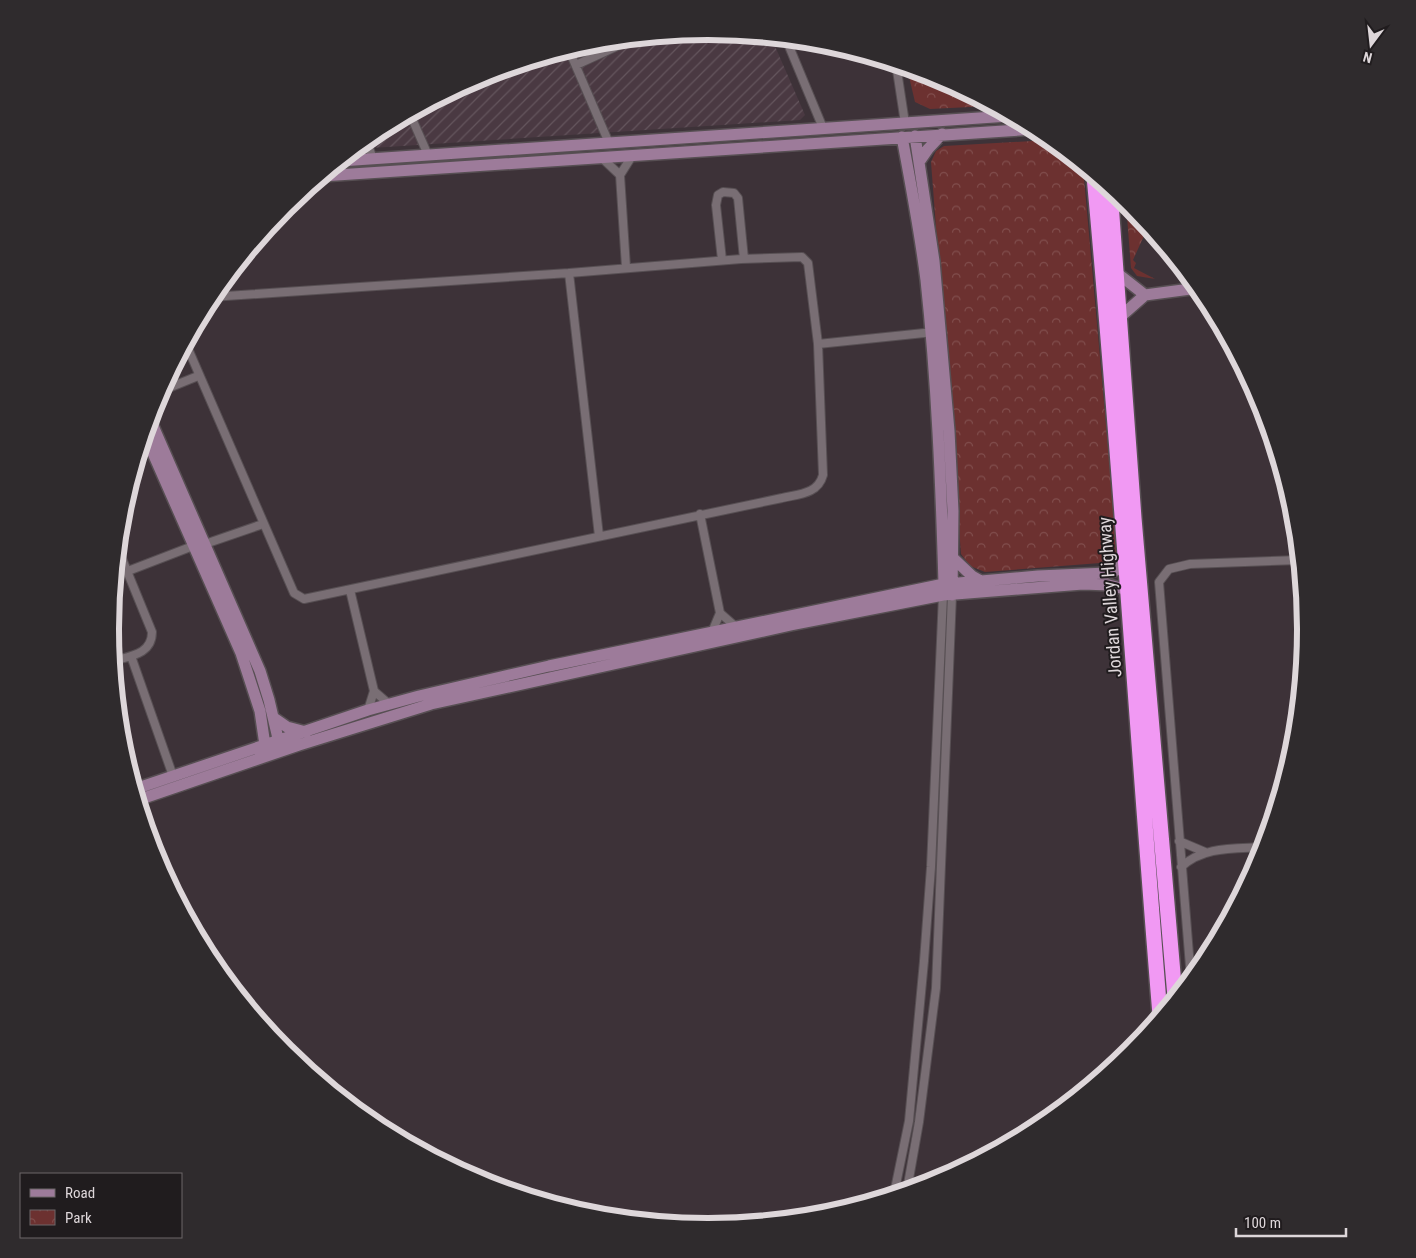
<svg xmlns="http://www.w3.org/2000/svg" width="1416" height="1258" font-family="'Roboto Condensed',sans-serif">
  <defs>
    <pattern id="industrial-furrows" width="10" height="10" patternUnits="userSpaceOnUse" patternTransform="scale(1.25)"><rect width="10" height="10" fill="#4a3942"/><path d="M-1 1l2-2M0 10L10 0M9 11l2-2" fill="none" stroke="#64555d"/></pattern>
    <pattern id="park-crowns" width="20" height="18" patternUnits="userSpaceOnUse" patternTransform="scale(1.25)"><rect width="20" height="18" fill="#6c3130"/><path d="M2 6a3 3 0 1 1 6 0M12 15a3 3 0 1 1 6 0" fill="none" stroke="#814e4d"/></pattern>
  </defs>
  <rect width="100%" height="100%" fill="#3d3238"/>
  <path fill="url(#industrial-furrows)" d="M708,31L771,37L805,115L800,120L356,149L376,132L480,77L592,43Z"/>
  <path fill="url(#park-crowns)" d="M907,68L937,77L991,106L930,109L915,102Z
    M1049,140L1083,167L1117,548L1113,562L985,572L970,566L961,554L931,162L936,151L944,146Z
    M1126,203L1148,227L1133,260L1136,263L1134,268L1155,279L1137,276L1131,268Z"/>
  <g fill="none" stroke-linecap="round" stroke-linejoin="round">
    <g stroke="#574f53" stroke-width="10">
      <path id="street" d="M786,39L823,128
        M569,50L609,143
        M896,64L905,123
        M576,65L635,38
        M410,114L428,155
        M366,140L373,159
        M602,158L620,175
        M722,260L716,205L718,195L723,192L734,193L738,198L744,259
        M626,267L620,175L632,156
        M569,273L599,536
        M221,285L222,296
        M186,344L294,593L304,599L782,498C799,494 818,494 823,475L818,344L808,263L802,257L741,259L569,273L211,297
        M818,344L934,332
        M161,391L198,376
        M700,514L720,613L712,632
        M205,544L263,524
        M128,571L193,546
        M350,590L374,691L368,710
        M720,613L736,627
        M131,656L173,776
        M113,661C131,656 152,654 152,632L118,549
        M374,691L389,704
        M1179,841L1205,852
        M1181,867C1204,846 1234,849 1264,847
        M1191,979L1159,582L1169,569L1190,564L1299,560
        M907,1190L919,1122L936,988L952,595
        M894,1194L909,1121L924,961L931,867L943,595
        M700,1226H720"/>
    </g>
    <g stroke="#574f53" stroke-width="14">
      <path id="secondary" d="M915,136L934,261L949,431L953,511L952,595
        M340,161L1009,116
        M919,162L928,149L942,134
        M322,176L1035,129
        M1117,273L1145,295
        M1120,317L1145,295L1198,288
        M150,419L260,671L269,700L280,747
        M145,435L241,653L260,711L266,752
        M953,558L972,576L981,581
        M947,584L1038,576L1107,573L1117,570L1125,561
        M274,718L287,727L306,732
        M135,789L368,710L419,696L549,666L944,584C941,483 937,382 926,280C920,232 911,185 902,137
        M138,800L299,745L431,704L791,625L943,595L1083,584L1109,585L1128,590"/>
    </g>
    <g stroke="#574f53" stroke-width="18">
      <path id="highway" d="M1094,176C1120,456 1137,736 1160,1015
        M1110,189L1134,518L1175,997"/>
    </g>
    <use href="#street" stroke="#796e74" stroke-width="8"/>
    <use href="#secondary" stroke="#9d7b9a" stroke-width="11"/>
    <use href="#highway" stroke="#f199f3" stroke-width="15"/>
  </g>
  <g text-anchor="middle" stroke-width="4" stroke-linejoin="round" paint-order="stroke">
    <g font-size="18" fill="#ded7da" stroke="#201c1e">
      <text transform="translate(1110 597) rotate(-94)" y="6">Jordan Valley Highway</text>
    </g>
  </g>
  <path d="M0 0H1416V1258H0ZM119 629a589 589 0 1 1 1178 0a589 589 0 1 1-1178 0Z" fill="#2f2b2d" fill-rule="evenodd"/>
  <path fill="none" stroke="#ded7da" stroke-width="6" d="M119 629a589 589 0 1 1 1178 0a589 589 0 1 1-1178 0Z"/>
  <rect x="20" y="1173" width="162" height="65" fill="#201c1e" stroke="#6c6769"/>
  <rect x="30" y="1189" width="25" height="8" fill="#9d7b9a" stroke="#6c6769"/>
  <text x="65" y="1198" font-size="15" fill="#ded7da">Road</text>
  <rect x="30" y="1210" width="25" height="15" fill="url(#park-crowns)" stroke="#6c6769"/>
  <text x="65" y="1223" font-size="15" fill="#ded7da">Park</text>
  <g transform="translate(1371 45) rotate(195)" stroke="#201c1e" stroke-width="4" paint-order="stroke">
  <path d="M0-4L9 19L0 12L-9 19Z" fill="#ded7da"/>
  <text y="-8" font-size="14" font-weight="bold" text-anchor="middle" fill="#ded7da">N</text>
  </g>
  <path d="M1236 1228v8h110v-8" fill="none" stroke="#ded7da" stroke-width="2.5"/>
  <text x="1244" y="1228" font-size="15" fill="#ded7da" stroke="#201c1e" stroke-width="4" paint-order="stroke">100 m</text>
</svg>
